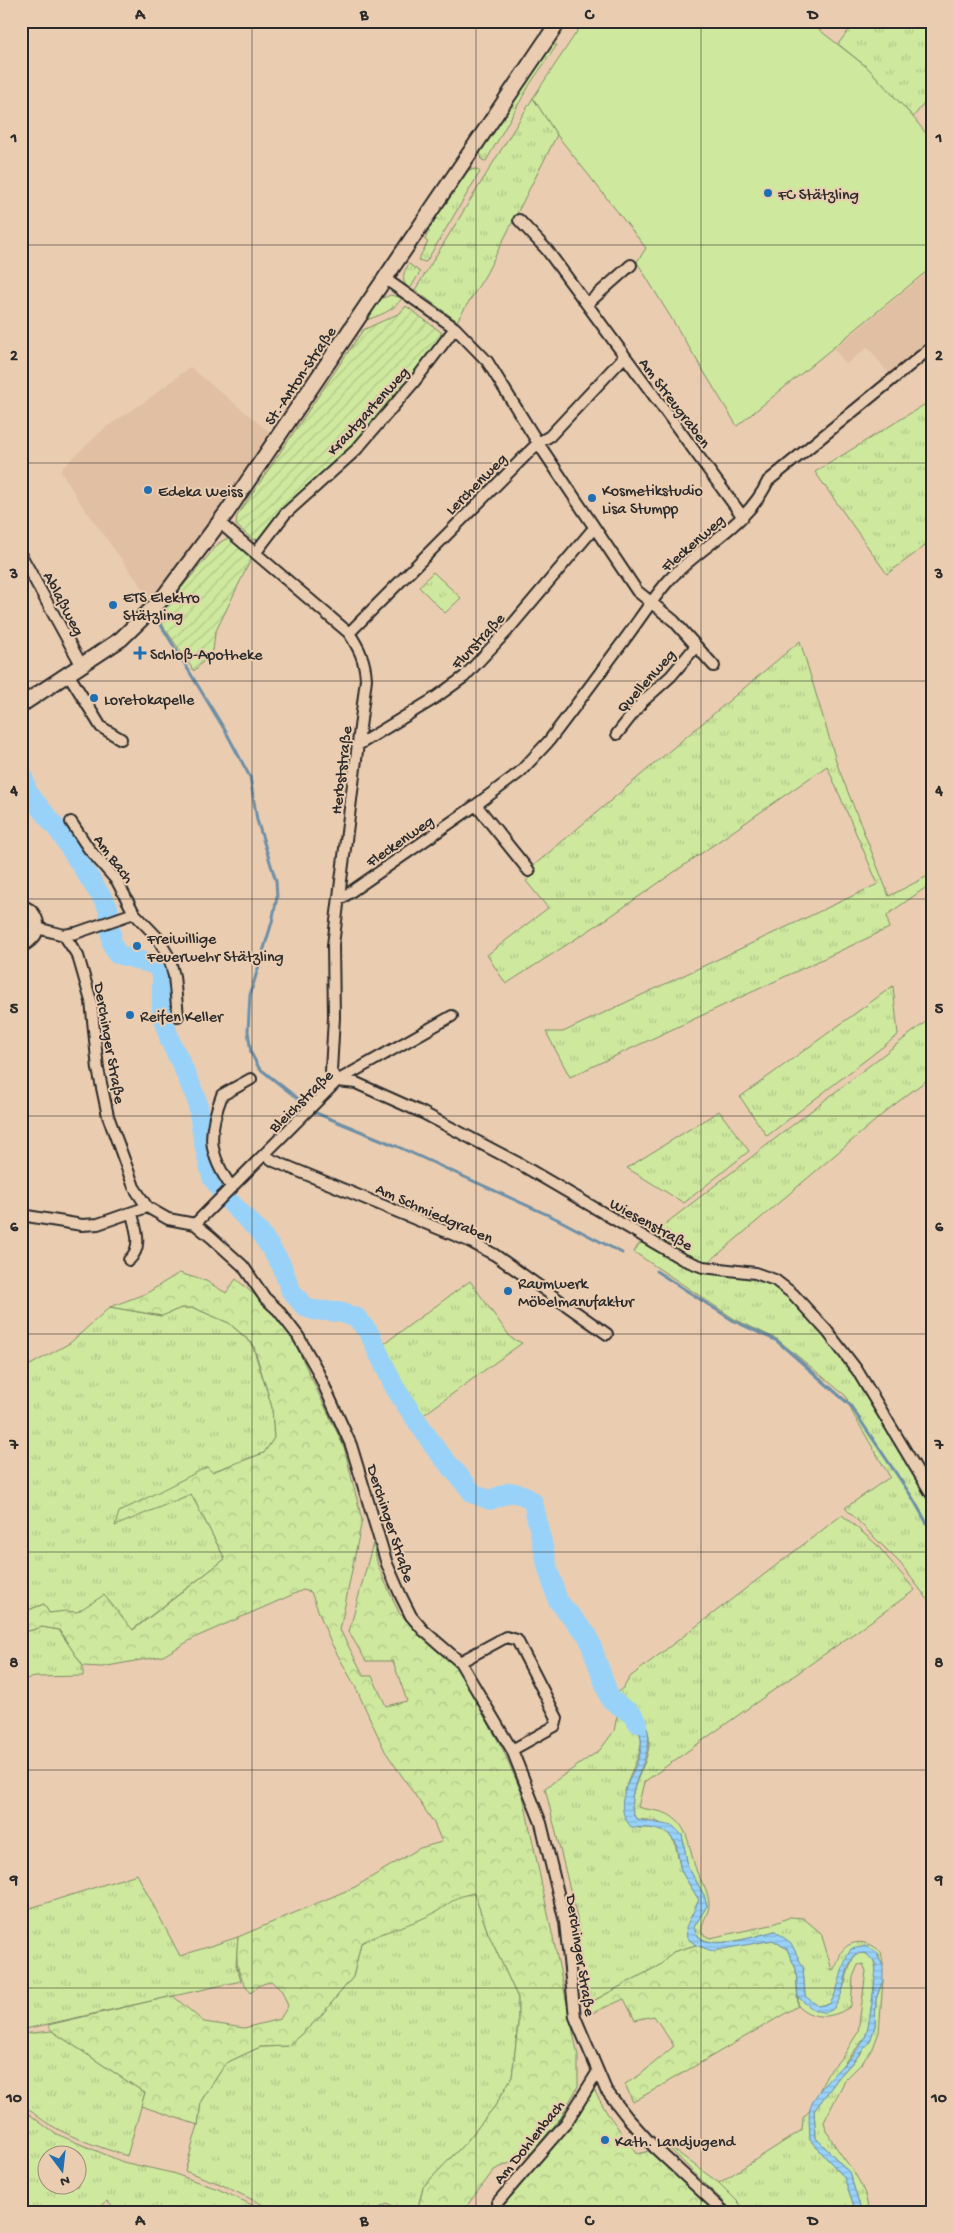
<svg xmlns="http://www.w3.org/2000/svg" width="953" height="2233" font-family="'Gochi Hand',sans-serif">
  <defs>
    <pattern id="grass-tufts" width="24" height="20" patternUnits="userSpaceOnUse" patternTransform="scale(1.25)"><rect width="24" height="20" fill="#cee89e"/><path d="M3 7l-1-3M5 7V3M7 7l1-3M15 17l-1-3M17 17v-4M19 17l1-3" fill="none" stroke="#b1c788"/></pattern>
    <pattern id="forest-crowns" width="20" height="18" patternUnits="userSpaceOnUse" patternTransform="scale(1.25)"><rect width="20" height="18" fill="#cee89e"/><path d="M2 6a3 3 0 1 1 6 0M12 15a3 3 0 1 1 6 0" fill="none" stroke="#b1c788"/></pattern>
    <pattern id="garden-furrows" width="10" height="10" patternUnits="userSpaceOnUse" patternTransform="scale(1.25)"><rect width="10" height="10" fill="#cee89e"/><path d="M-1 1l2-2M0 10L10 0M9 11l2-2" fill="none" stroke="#b1c788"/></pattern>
    <pattern id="water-rules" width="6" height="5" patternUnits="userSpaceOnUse" patternTransform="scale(1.25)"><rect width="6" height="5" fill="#99d2f9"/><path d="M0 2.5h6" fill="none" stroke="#84b4d6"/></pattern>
  </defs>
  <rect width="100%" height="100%" fill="#eacdb1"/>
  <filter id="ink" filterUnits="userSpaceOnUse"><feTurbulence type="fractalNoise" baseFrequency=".02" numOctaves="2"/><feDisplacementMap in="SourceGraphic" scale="10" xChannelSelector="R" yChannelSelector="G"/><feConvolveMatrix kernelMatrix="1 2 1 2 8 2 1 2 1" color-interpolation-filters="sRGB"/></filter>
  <g filter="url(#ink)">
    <path fill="#e1bfa3" d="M926,274L932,281V344L891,377L868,347L846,364L834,349Z
      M190,367L272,434L213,521L151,600L79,501L60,470L106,427L143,403Z"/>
    <path fill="url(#grass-tufts)" stroke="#7c8a64" fill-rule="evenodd" d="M856,21H932V94L913,117L868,68L838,44Z
      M551,45H557L530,84L486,161L482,160L480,152Z
      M533,98L557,135L486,274L457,321L415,290Z
      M476,169L480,172L426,262L418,260L428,242L425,240L432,221L467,170Z
      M409,264L420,272L410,289C400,282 403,272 409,264Z
      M391,295L402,298C393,312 379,315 364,321L380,299Z
      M932,400V541L887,574L815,472Z
      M433,572L461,598L445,613L419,587Z
      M800,641L838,767L889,896L932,874V883L887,915L889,928L570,1077L546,1032H563L878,884L827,766L608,918L506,984L487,955L548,908L526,881L537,871L533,866Z
      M893,986L898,1035L767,1136L740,1097Z
      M932,1017V1076L890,1108L709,1262C688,1259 672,1249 655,1239L653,1236L660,1228Z
      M719,1111L749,1151L684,1203L627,1168Z
      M643,1243L672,1259L768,1281L800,1307L833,1345L852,1370L932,1500V1605L900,1563L845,1508L890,1477L852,1412L846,1396L777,1339L736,1320L634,1252L639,1244Z
      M470,1281L511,1338L522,1343L422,1416L381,1346Z
      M110,1307L161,1316L181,1308H194L229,1323L252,1344L272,1407L274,1438L264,1453L211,1472L115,1525L191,1494L225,1559L132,1630C105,1621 79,1609 49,1613L44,1604L21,1613V1370L70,1343Z
      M842,1515L876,1544L915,1590L644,1782L638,1807C647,1810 657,1810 665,1813C691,1824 688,1850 697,1872C702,1884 709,1892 709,1905C709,1915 700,1921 702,1934L710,1938L771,1925L790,1917L803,1918L821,1933L832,1970C838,1966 838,1959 841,1953C847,1941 863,1940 873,1946C881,1950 883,1957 883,1966L876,1952L851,1949L839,1988L830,2004L818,2006L805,1997L803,1967L775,1931C755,1936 699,1956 694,1927L707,1906L704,1895L688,1867L682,1835L656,1821L636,1819C618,1789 663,1756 645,1725C637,1712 624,1706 614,1695L624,1687L630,1677Z
      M42,1627L59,1630L83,1666V1676L36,1677L21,1680V1633Z
      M619,1706C647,1734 646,1740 630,1775C627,1783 625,1792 623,1801L638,1828H650L667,1832L675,1843L681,1871L699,1900L691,1918L687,1938L696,1945L673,1952L660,1965L584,2006L577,1918L545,1788L600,1750L614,1731Z
      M137,1874L180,1956L238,1937L236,1965L241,1981L21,2030V1911Z
      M474,1893L488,1933L518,1998V2025L512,2077L495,2106L468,2140L423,2187L417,2212H401L387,2204L372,2212H278L220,2184L185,2171L198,2125L201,2101L226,2063L260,2047L288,2046L319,2018L353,1977L361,1943L375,1935L435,1912L459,1896Z
      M860,1953C872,1953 875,1962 876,1973L869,2024L865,2038L817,2096L827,2074L844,2055L858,2032L866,1971L863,1964L858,1965L853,1977L851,2006C834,2018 815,2021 798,2006V1997L817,2011L834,2008C845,1991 846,1972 855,1954Z
      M883,1980L879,2032L873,2048L862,2063L845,2080L824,2122C832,2154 867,2174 868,2212H862L849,2172L816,2138L814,2111L839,2077L861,2053L875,2026L876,1999Z
      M52,2031L145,2093L127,2156C91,2144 47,2131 21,2101V2034Z
      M21,2108L54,2133L123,2162L172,2173L218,2189L267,2212H117L107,2201L95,2212H21ZM48,2156H78V2186H48Z
      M810,2110V2140L844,2177L856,2212H748L719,2183L802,2130L803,2118Z"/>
    <path fill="url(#forest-crowns)" stroke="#7c8a64" d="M179,1273L206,1281L226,1293L236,1279L258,1298L289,1331L344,1447L362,1520L340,1630L364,1676H372L386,1706L407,1701L393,1661H366L349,1632L373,1543L378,1566L399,1613L458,1667L503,1750L523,1796L578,2056V2086L560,2119L530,2154L494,2170L462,2212H417L423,2187L468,2140L495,2106L512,2077L518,2025V1998L488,1933L474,1893C453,1897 453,1902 436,1912C413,1925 385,1930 361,1943L353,1977L319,2018L288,2046L260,2047L226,2063L201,2101L198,2125L141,2106L145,2093L52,2031L48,2025L173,1996L204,2022L244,2028L280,2019L288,2006L282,1991L271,1981L258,1986L251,1993C235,1972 236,1962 238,1937L355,1887L420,1848L442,1842L434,1823L385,1751L355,1686L330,1641L311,1592L303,1590L196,1637L163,1656L102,1667L83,1666L59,1630L42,1627L21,1633V1613L44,1604L49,1613L66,1611L77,1612L104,1595L133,1630L225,1559L191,1494L115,1526L119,1512L207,1467L212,1472L264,1453L274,1438L272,1407L253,1344L229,1323L194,1308H181L162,1316L110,1307L147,1293Z
      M773,1940L787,1949L796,1969L798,2006L633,2102L625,2084L640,2075L674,2046L654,2016L635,2020L624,1999L590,2014L584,2006L660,1965L673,1952L696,1945L713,1950Z
      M594,2090L607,2113L637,2154L653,2150L717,2212H610L608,2209L602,2212H498L570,2128Z
      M662,2141L719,2183L748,2212H734Z"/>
    <path fill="#cee89e" stroke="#7c8a64" d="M584,21H808L868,68L913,117L932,141V267L737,426L637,262L646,248L557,135L533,98Z"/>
    <path fill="url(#garden-furrows)" stroke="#7c8a64" d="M406,306L441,332V338L436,346L344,456L280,511L261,538L253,540L236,525L237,516L363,330L400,313Z
      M226,539H233L252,557L215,633L213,651L194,671L157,617L219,543Z"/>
    <path fill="url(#water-rules)" stroke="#6d8fa7" d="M620,1702C686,1733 614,1784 636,1819L673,1826L682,1835L688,1867L704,1895L707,1906L694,1927C699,1957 755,1936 775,1931L791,1943L803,1967L805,1996L818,2006L830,2004C841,1986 840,1967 851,1949L867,1946L876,1952L883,1966V1980L876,1999L875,2026L870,2042L839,2077L814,2111L816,2138L849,2172L862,2212H856L844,2177L810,2140C810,2130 808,2118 810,2109C819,2081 850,2064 864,2040C869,2031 876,1976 876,1964L866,1953L855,1954C852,1960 848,1966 847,1972C843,1985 840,2019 818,2011C811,2009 804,2002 798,1997L796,1969L787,1949L773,1940L712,1951L696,1945L687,1938L686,1927L699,1900L681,1871L676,1843L667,1832L650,1828L631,1827C604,1796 650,1764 640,1734C637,1722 627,1714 619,1706Z"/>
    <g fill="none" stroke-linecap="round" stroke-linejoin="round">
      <path stroke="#6d8fa7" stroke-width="3" d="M161,625L226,732L250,777L257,820L276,881L277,897L272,922L250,995L248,1031L251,1053L259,1068L316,1113L394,1145L557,1219L622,1253
        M656,1271L734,1321L777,1341L850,1405L912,1497L932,1532"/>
      <path stroke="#99d2f9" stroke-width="20" d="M21,771L28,793L59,831L108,907L112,944L117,954L156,965L162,975V1012L170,1041L181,1063L197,1100L204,1144L212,1177L228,1200L260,1232L281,1264L291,1291L305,1307L313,1310L339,1312L357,1318L369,1333L395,1388L435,1448L474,1494L490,1500L510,1492L523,1495L533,1502L548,1569L558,1601L588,1636L610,1699L633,1715L638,1723"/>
      <g stroke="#2b2b2b" stroke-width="14">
        <path id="street" d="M519,220L547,250L743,517
          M384,278L455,328L487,361L538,443L637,591L674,621L714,666
          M587,304L631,265
          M220,523L349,633C359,648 365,660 366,679L333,945L334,1017L331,1071L337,1081
          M256,552L285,514L356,450L414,382L455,328
          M21,555L82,666
          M349,633L538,443L550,436L624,357
          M69,675L101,727L121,739
          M617,734L643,701L671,676L696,646
          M358,745L432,700L464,677L507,631L594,528
          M476,805L529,871
          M71,822L89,849L117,881L134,913L157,937L169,957L174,976L178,1016
          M339,900L476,805L520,772L548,742C575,707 601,671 628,635C641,617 654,597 669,580C701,545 747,526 768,481L932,347
          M37,928L64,935L78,956L91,1001L98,1069L108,1116L134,1187L147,1207L168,1219L195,1224L211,1237L243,1266L265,1298L278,1310L298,1336L316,1368L351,1445L387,1564L401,1596L411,1616L423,1630L460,1662L512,1750L541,1823L565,1922L575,2017L606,2090L627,2117L654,2147L724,2212
          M64,935L76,933L134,913
          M337,1081L356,1083L423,1113L518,1163L682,1259L703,1267L755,1273L775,1280L793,1294L827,1331L857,1370L932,1495
          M265,1155L274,1161L469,1241L495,1255L607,1334
          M232,1188C208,1154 207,1134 222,1095L251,1079
          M21,1215L82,1225L98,1224L147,1207
          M195,1224L337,1081L452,1016
          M129,1260C143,1247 136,1230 132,1214
          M460,1662L506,1637L517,1640L557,1718L555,1726L512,1750
          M497,2203L566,2123L597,2073"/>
      </g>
      <g stroke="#2b2b2b" stroke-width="18">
        <path id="secondary" d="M21,705L121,639L162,599L227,512L559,21
          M21,908C33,910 40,924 34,934C31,939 26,942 21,945"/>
      </g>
      <use href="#street" stroke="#eacdb1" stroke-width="10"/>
      <use href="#secondary" stroke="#eacdb1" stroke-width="14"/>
    </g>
  </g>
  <path fill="none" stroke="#2b2b2b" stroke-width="1" stroke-opacity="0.55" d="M252,21V2212M476,21V2212M701,21V2212M21,245H932M21,463H932M21,681H932M21,899H932M21,1116H932M21,1334H932M21,1552H932M21,1770H932M21,1988H932"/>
  <g fill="#1f6fb2" stroke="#eacdb1" stroke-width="2">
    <circle cx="768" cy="193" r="5"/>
    <circle cx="148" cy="490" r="5"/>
    <circle cx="592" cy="498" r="5"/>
    <circle cx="113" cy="605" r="5"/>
    <path d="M137.5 645.5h5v5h5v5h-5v5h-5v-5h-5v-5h5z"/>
    <circle cx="94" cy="698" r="5"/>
    <circle cx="137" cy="946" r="5"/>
    <circle cx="130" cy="1015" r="5"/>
    <circle cx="508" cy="1291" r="5"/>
    <circle cx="605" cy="2140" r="5"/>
  </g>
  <g text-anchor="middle" stroke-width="4" stroke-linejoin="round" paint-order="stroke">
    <g font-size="16" fill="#2b2b2b" stroke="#eacdb1" text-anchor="start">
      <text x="778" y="199">FC Stätzling</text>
      <text x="602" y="495">Kosmetikstudio<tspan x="602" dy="18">Lisa Stumpp</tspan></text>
      <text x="158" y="496">Edeka Weiss</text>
      <text x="123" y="602">ETS Elektro<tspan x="123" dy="18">Stätzling</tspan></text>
      <text x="150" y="659">Schloß-Apotheke</text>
      <text x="104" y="704">Loretokapelle</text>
      <text x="147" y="943">Freiwillige<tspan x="147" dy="18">Feuerwehr Stätzling</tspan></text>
      <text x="140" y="1021">Reifen Keller</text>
      <text x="518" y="1288">Raumwerk<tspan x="518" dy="18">Möbelmanufaktur</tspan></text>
      <text x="615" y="2146">Kath. Landjugend</text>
    </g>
    <g font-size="16" fill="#2b2b2b" stroke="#eacdb1">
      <text transform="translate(299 375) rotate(-56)" y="6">St.-Anton-Straße</text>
      <text transform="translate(676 402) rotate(53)" y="6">Am Streugraben</text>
      <text transform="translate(367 410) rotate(-48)" y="6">Krautgartenweg</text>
      <text transform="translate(475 483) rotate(-45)" y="6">Lerchenweg</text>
      <text transform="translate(692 542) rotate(-41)" y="6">Fleckenweg</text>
      <text transform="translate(65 603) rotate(62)" y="6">Ablaßweg</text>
      <text transform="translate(477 640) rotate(-47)" y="6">Flurstraße</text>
      <text transform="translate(645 680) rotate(-48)" y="6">Quellenweg</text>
      <text transform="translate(340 770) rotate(-83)" y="6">Herbststraße</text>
      <text transform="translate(399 840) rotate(-35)" y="6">Fleckenweg</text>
      <text transform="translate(115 858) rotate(53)" y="6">Am Bach</text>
      <text transform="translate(111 1043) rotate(80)" y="6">Derchinger Straße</text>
      <text transform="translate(300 1100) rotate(-44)" y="6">Bleichstraße</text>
      <text transform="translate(435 1212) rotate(24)" y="6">Am Schmiedgraben</text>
      <text transform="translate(652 1223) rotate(29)" y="6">Wiesenstraße</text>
      <text transform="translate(392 1523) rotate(72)" y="6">Derchinger Straße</text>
      <text transform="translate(582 1955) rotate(81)" y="6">Derchinger Straße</text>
      <text transform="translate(528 2141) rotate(-51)" y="6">Am Dohlenbach</text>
    </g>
  </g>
  <rect width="953" height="2233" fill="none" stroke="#eacdb1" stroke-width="55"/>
  <g transform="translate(62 2170) rotate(165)"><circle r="24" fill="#eacdb1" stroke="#9e8c7b"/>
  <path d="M0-4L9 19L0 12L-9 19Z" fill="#1f6fb2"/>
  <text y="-8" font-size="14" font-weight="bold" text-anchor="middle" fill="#2b2b2b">N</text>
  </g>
  <rect x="28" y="28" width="898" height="2178" fill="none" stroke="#2b2b2b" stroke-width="2"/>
  <g font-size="16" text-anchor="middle" font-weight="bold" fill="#2b2b2b">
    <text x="140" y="19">A</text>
    <text x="364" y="19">B</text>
    <text x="589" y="19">C</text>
    <text x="813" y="19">D</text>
    <text x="14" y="142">1</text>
    <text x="939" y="142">1</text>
    <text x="14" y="360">2</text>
    <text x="939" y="360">2</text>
    <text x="14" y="578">3</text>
    <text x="939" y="578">3</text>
    <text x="14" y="795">4</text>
    <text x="939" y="795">4</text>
    <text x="14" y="1013">5</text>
    <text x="939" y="1013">5</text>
    <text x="14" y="1231">6</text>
    <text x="939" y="1231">6</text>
    <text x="14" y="1449">7</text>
    <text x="939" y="1449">7</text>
    <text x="14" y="1667">8</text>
    <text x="939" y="1667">8</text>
    <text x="14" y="1884">9</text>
    <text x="939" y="1884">9</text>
    <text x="14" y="2102">10</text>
    <text x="939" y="2102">10</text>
    <text x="140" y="2225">A</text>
    <text x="364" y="2225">B</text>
    <text x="589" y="2225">C</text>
    <text x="813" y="2225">D</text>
  </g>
</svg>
